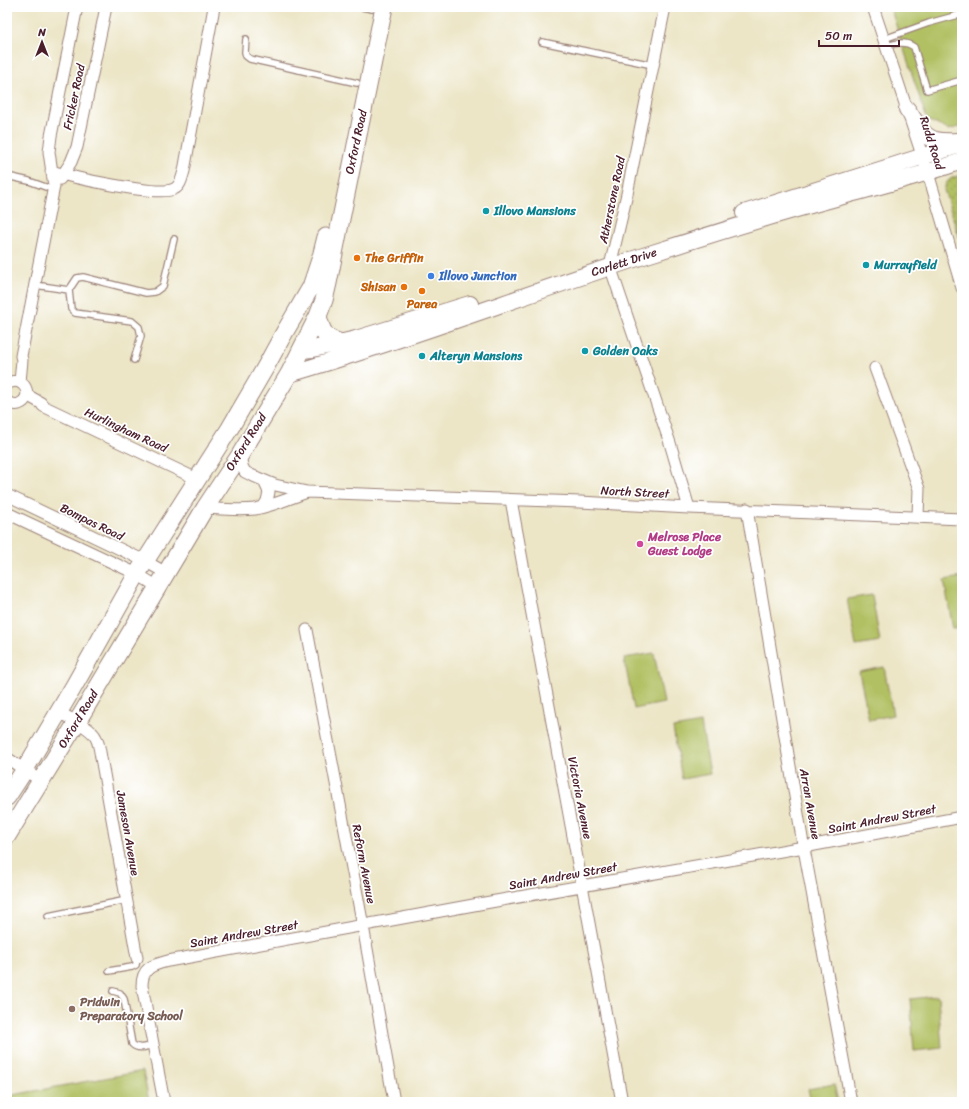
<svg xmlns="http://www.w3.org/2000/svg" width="969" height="1109" font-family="Sriracha,sans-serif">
  <defs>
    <pattern id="park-dots" width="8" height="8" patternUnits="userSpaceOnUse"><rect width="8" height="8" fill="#b1c062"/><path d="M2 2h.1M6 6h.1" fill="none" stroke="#929b51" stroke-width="1.8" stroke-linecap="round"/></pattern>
  </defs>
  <rect width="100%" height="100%" fill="#fff"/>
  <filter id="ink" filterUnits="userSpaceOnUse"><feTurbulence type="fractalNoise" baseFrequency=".025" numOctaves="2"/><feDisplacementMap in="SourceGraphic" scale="8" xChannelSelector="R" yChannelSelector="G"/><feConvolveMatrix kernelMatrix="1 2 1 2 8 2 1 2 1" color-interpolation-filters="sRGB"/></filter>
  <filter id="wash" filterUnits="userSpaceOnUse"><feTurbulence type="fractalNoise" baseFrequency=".012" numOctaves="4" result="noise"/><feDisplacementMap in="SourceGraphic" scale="16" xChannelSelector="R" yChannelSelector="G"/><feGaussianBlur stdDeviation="0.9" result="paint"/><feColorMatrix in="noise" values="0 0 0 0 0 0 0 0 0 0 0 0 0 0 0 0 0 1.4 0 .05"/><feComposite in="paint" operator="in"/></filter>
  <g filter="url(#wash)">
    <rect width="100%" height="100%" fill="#ece5c6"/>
    <path fill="#b1c062" stroke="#7e7046" d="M890,7H962V126L949,130L927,120Z
      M962,577V628L953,629L944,580Z
      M872,595L880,642L856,646L847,599Z
      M654,653L664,703L634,709L624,658Z
      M884,667L893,715L869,720L859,672Z
      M701,723L710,774L682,779L673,728Z
      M938,996L942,1048L914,1051L910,999Z
      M143,1071L149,1102H7V1096Z
      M834,1084L838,1102H811L808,1089Z"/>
    <path fill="url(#park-dots)" stroke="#7e7046" d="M962,175V246L944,190C947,178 951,178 962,175Z"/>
  </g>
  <g filter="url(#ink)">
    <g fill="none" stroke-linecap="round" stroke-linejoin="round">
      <g stroke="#9b8278" stroke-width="8">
        <path id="lane" d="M362,7L372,9
          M246,39L245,52L246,56L250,59L357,83
          M884,39L929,23L962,14
          M542,42L653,65
          M886,46C896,43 905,41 914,47L927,90L962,80
          M7,176L29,181L54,190
          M35,285L69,290L77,278L83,277L146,293L155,292L163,286L174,239
          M69,290L71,309L75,313L132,321L139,327L141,336L134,360
          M48,916L127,900
          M109,971L132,967L136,965L137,958
          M113,991L120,993L124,999L132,1044C138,1050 145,1047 153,1045"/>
      </g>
      <g stroke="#9b8278" stroke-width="13">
        <path id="street" d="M665,7L627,194L610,266L670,443L689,508
          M873,7L928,173L962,288
          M51,171C71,177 158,197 174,189C181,186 182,177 184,171L214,7
          M60,179L71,162L77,147L106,7
          M875,368L919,489L918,516
          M20,382L22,360L21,356L54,186L49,152L51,136L77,7
          M7,384C24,373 35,398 19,404C15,405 10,404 7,401
          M27,395L41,403L43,406L197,479
          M240,455L242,466L245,472L251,475L275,485L307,492L580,502L689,508L962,519
          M7,495L145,561L166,573
          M511,500L622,1102
          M263,507L267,501L269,492L264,481
          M205,508C221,509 238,511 255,509C273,506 290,498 307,492
          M747,509L802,838L851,1102
          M7,513L137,574L158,587
          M307,630L363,926L394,1102
          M58,712C69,718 91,727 96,738C100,745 100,755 102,763L137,958
          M7,758L41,781
          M164,1102L142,986C142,967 153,965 168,961L479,904L804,847L962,817"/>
      </g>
      <g stroke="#9b8278" stroke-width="18">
        <path id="secondary" d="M907,109C915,120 922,137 936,140C943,142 951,141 958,141
          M744,213L962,144
          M301,350L313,349L356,339L470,304
          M289,374C413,338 533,291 656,252C718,232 780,213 843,196C883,185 923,175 962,161"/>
      </g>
      <g stroke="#9b8278" stroke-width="19">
        <path id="primary" d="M318,316C322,333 325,339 342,343
          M7,797L24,771L74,686L137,574L230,428L265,368L283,335L311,287L321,257L326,237
          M7,836L77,722L205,508L240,455L289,374L318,316L324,300L328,283L384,7"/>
      </g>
      <use href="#lane" stroke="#fff" stroke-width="5.5"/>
      <use href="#street" stroke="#fff" stroke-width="11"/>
      <use href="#secondary" stroke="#fff" stroke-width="16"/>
      <use href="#primary" stroke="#fff" stroke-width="17"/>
    </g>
  </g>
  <g fill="#0f9aa8" stroke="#fff" stroke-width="1.5">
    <circle cx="486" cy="211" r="4"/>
    <circle cx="866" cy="265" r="4"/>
    <circle cx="585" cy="351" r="4"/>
    <circle cx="422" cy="356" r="4"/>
  </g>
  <g fill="#e8710a" stroke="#fff" stroke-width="1.5">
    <circle cx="357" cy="258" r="4"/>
    <circle cx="404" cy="287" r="4"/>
    <circle cx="422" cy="291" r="4"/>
  </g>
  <circle fill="#3f7fe0" stroke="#fff" stroke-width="1.5" cx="431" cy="276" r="4"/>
  <circle fill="#d1479c" stroke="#fff" stroke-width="1.5" cx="640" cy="544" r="4"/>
  <circle fill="#8d6e63" stroke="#fff" stroke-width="1.5" cx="72" cy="1009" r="4"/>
  <g text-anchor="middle" stroke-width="3.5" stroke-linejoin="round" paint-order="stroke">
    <g font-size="12" fill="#4a1f2b" stroke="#fff">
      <text transform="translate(74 97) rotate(-78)" y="4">Fricker Road</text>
      <text transform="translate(356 142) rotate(-78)" y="4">Oxford Road</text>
      <text transform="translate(932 143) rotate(72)" y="4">Rudd Road</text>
      <text transform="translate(612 200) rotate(-78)" y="4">Atherstone Road</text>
      <text transform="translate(624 262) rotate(-18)" y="4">Corlett Drive</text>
      <text transform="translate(126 430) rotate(25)" y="4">Hurlingham Road</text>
      <text transform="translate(246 442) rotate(-58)" y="4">Oxford Road</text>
      <text transform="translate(635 492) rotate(3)" y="4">North Street</text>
      <text transform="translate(92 522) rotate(26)" y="4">Bompas Road</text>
      <text transform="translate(78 719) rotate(-59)" y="4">Oxford Road</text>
      <text transform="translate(580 798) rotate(79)" y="4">Victoria Avenue</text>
      <text transform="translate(810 804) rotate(80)" y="4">Arran Avenue</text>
      <text transform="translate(882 819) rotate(-11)" y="4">Saint Andrew Street</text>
      <text transform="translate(128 833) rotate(80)" y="4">Jameson Avenue</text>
      <text transform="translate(364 864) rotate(79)" y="4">Reform Avenue</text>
      <text transform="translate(563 876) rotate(-10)" y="4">Saint Andrew Street</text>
      <text transform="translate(244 934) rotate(-10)" y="4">Saint Andrew Street</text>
    </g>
    <g font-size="12" font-weight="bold" fill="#0d838f" stroke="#fff" text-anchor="start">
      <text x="494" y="215">Illovo Mansions</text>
      <text x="874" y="269">Murrayfield</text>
      <text x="593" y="355">Golden Oaks</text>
      <text x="430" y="360">Alteryn Mansions</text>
    </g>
    <g font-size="12" font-weight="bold" fill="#c56008" stroke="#fff" text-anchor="start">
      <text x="365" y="262">The Griffin</text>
      <text x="396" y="291" text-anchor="end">Shisan</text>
      <text x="422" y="308" text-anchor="middle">Parea</text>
    </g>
    <g font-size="12" font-weight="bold" fill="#366cbe" stroke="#fff" text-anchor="start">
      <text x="439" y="280">Illovo Junction</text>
    </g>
    <g font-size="12" font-weight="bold" fill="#b23c85" stroke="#fff" text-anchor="start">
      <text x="648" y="541">Melrose Place<tspan x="648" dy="14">Guest Lodge</tspan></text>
    </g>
    <g font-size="12" font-weight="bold" fill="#785e54" stroke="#fff" text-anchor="start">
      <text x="80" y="1006">Pridwin<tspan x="80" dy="14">Preparatory School</tspan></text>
    </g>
  </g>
  <rect width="969" height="1109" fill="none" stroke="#fff" stroke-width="24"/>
  <g transform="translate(42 42)" stroke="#ffffff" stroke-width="3" paint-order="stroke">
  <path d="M0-3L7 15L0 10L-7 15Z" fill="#4a1f2b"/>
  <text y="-6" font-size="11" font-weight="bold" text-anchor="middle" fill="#4a1f2b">N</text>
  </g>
  <path d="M819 40v6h80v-6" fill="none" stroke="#4a1f2b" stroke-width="2"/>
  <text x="825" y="40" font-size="12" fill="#4a1f2b" stroke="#ffffff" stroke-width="3" paint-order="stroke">50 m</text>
</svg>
